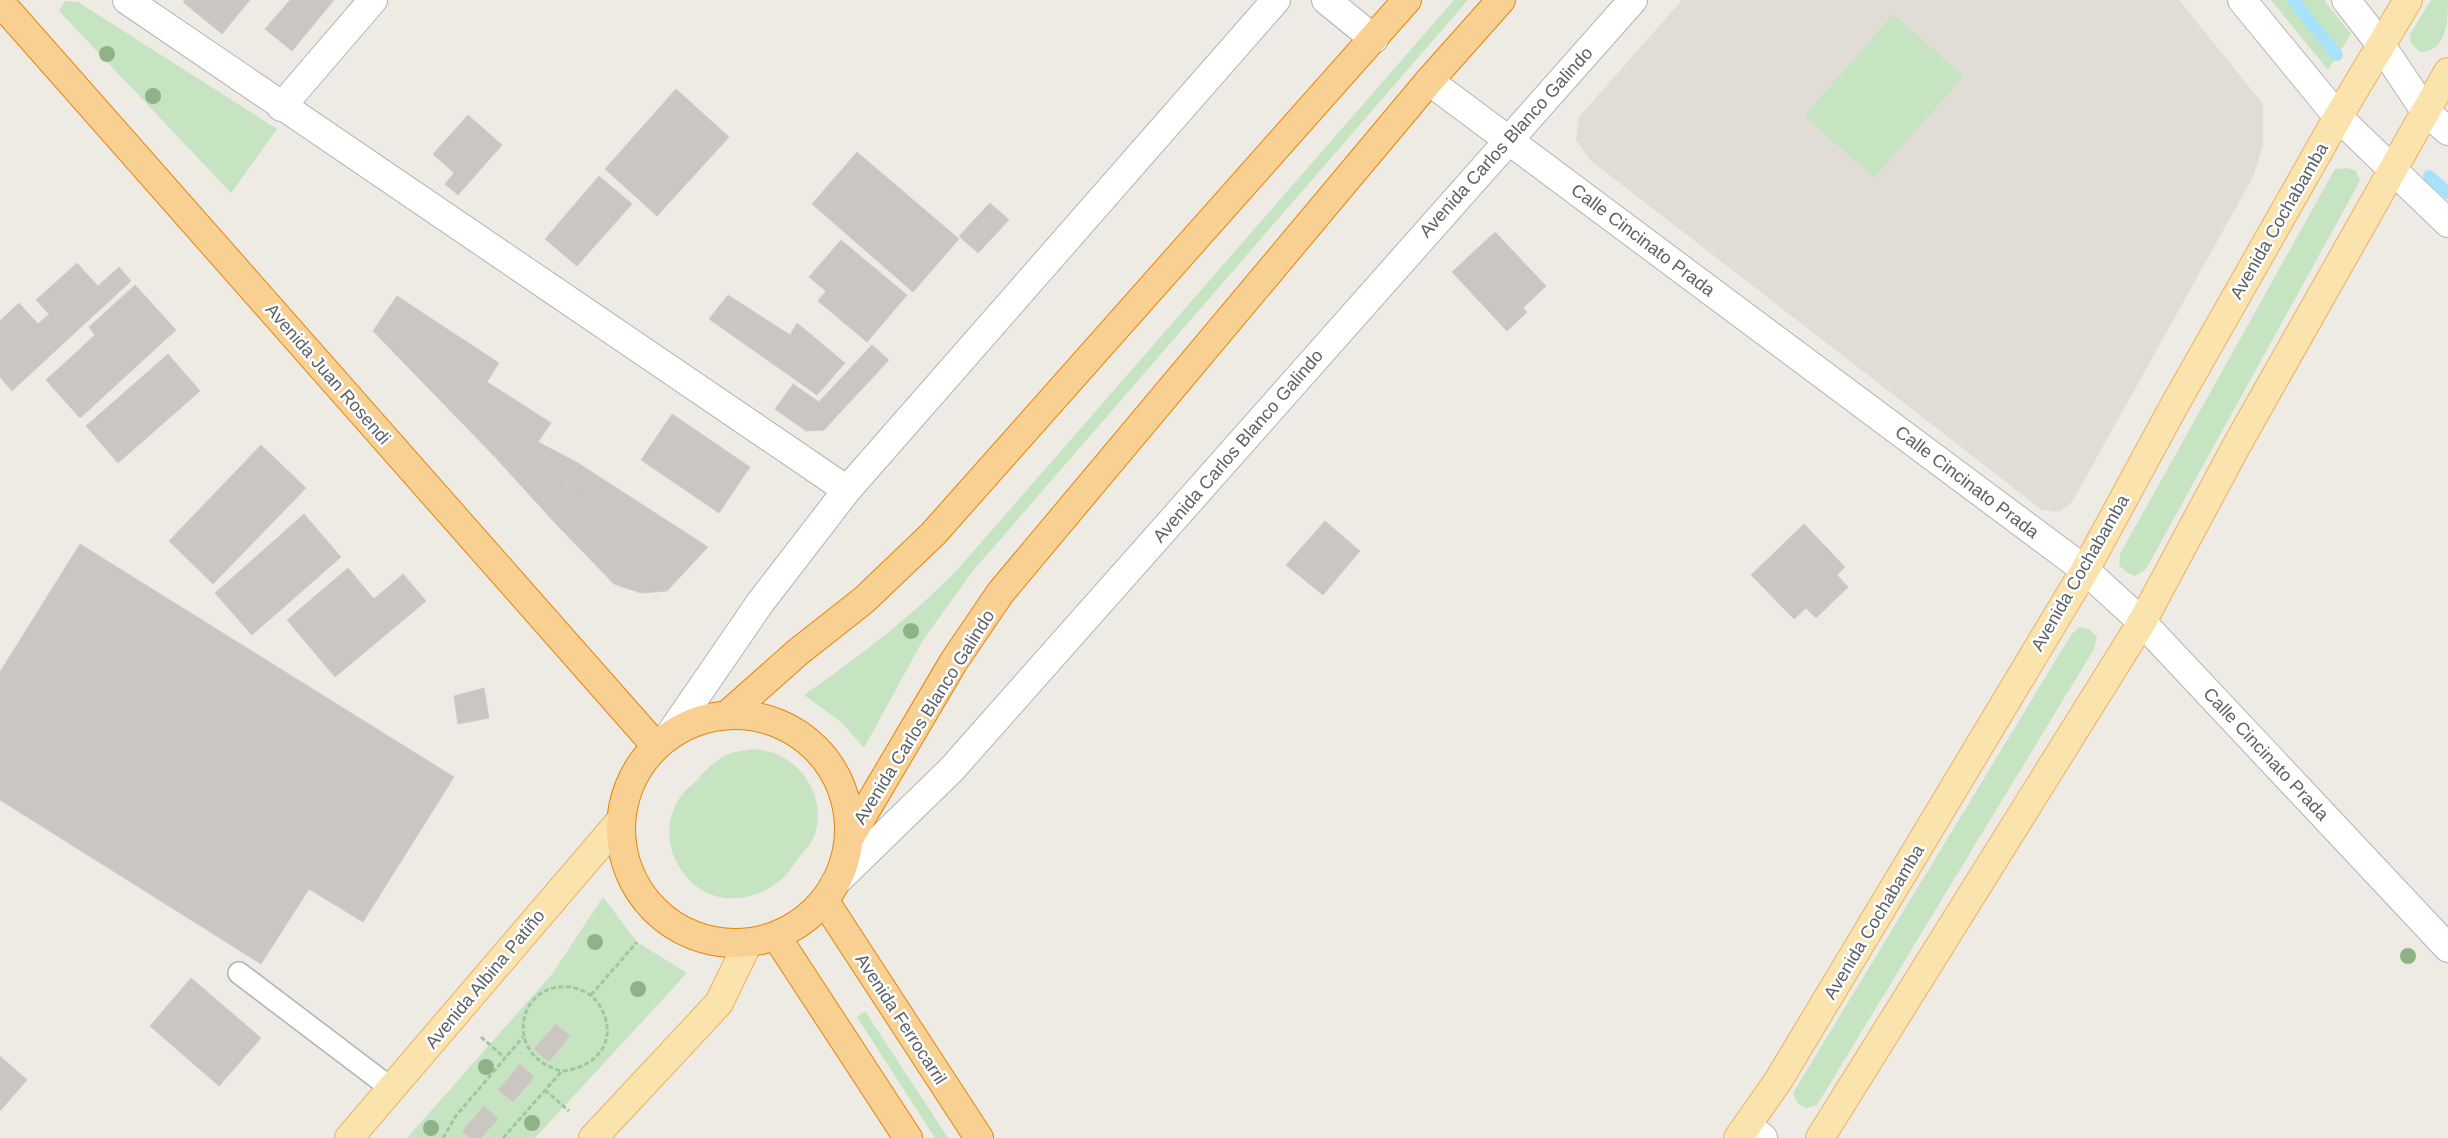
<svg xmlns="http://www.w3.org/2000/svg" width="2448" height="1138" font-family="Helvetica,sans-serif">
  <rect width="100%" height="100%" fill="#eeebe5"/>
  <path fill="#e1dcd6" d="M1682,0H2179L2263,104V145L2253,177L2072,502L2059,512L2042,510L1590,160L1576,140L1579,117Z"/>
  <path fill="#c7e4c2" d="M1454,0H1468L972,572L923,640L864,748L842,723L804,695C861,655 909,619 958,569Z
    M2271,0H2324L2351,34L2328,70Z
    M2431,0H2448C2448,21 2447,52 2420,52L2411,43L2410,34Z
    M65,1L78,2L277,129L231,193L59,11Z
    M1893,14L1964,76L1874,178L1804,116Z
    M2348,168L2356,171L2360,181L2146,569L2135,576L2126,572L2119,565L2120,554L2335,169Z
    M2079,627L2089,629L2097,637L2094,649L1817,1105L1806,1108L1797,1103L1793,1093L2071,635Z
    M751,749C758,750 767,750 774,753C807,765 828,805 813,839C810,845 803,852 799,857C794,864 789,872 783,878C760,899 722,907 696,886C670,865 660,829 679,799C683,792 691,786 697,780C707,769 716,759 729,754C735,751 744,751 751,749Z
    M603,897L637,942L687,973L535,1138H407L552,974Z
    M865,1011L948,1138H935L857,1017Z"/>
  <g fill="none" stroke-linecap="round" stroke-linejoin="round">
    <path stroke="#a8e2fa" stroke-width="12" d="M2293,0L2337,55
      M2429,176L2448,193"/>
  </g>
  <path fill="#cac6c2" stroke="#d3ccc3" d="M185,0H250L222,34L183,2Z
    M290,0H334L292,51L265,29Z
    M676,89L729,137L657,216L605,169Z
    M468,115L502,145L458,195L445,184L454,173L433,154Z
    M857,152L959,239L913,292L812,204Z
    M599,176L632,204L577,266L545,239Z
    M990,203L1009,220L978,253L959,236Z
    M1495,232L1546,286L1523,308L1527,312L1507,331L1452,272Z
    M841,240L907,295L867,342L818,301L826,291L809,277Z
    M77,263L98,286L119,267L131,281L12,391L0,377V321L19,303L38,324L49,314L36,300Z
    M135,285L176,330L80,418L46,380L95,335L89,327Z
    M728,295L790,335L797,323L845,363L817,395L709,319Z
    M397,296L499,363L487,382L528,408L495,457L373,331Z
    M872,345L889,360L847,405L830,390Z
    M168,354L200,391L118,463L86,426Z
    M793,384L819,402L830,390L847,405L824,430L806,431L775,409Z
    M528,408L551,423L538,442L578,463L564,486L577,493L555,523L495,457Z
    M672,414L750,467L719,513L641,460Z
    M261,445L306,488L213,584L169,541Z
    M578,463L708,547L667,591L641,593L614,584L555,523L577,493L564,486Z
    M304,514L341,557L252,635L215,593Z
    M1325,521L1360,551L1323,595L1286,565Z
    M1804,524L1845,567L1837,575L1848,587L1816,618L1806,608L1794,619L1751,575Z
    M80,544L454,777L363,922L309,889L261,964L0,800V672Z
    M348,568L374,599L403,574L426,601L335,677L287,620Z
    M484,688L489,718L458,724L454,696Z
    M191,978L261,1038L219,1086L150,1026Z
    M556,1024L570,1036L549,1062L534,1049Z
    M0,1056L27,1080L0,1111Z
    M520,1064L534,1077L513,1102L498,1090Z
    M484,1106L498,1119L481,1138H470L462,1131Z"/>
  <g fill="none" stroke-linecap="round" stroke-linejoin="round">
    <g stroke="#b0b3b6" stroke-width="24">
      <path id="lane" d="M239,973L392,1089"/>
    </g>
    <g stroke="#b0b3b6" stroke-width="30">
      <path id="street" d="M127,0L847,490
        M1326,0L1374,39
        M1429,81L2085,570L2142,622L2448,948
        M281,107L373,0
        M668,737L760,603L847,490L1276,0
        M835,883L952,769L1633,0
        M1748,1126L1763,1138"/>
    </g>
    <g stroke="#b1b5b9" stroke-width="30">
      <path id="secondary" d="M2242,0L2338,117L2448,223
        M2346,0L2381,45L2425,111L2448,131"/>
    </g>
    <g stroke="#eab162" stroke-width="30">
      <path id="primary" d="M349,1138L621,820
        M593,1138L719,1003L748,943
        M1738,1138L1778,1081L2085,570L2174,406L2338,117L2408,0
        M1820,1138L2142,622L2238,443L2448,72"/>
    </g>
    <g stroke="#e7840c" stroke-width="30">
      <path id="highway" d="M0,2L656,746
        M621 829a114 114 0 1 1 228 0a114 114 0 1 1-228 0Z
        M727,715L798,652L864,600L933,534L1407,0
        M850,837L954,661L1001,592L1429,81L1501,0
        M824,900L979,1138
        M776,936L908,1138"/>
    </g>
    <path stroke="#9dc7a3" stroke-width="3" stroke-dasharray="5 2.5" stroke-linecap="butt" d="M591,995L637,942
      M481,1037L505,1058
      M545,1090L569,1111
      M443,1138L455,1117L523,1037
      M503,1138L562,1071C596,1068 619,1041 601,1008C595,996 583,989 570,987C517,981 502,1057 562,1071"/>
    <use href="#lane" stroke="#fff" stroke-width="21"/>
    <use href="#street" stroke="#fff" stroke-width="28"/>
    <use href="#secondary" stroke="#fff" stroke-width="28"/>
    <use href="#primary" stroke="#fbe3ad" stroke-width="28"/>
    <use href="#highway" stroke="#f7d092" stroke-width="28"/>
  </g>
  <g fill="#8fb387">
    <circle cx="107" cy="54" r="8"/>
    <circle cx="153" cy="96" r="8"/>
    <circle cx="911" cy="631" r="8"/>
    <circle cx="595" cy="942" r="8"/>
    <circle cx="2408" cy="956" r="8"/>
    <circle cx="638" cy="989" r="8"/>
    <circle cx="486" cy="1067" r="8"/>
    <circle cx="532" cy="1123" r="8"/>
    <circle cx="431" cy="1128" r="8"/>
  </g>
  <g text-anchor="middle" stroke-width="5" stroke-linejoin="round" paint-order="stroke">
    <g font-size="18" fill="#5c6164" stroke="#fff">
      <text transform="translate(1506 142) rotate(-48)" y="6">Avenida Carlos Blanco Galindo</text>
      <text transform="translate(2279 221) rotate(-60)" y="6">Avenida Cochabamba</text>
      <text transform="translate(1643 240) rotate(37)" y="6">Calle Cincinato Prada</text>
      <text transform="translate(328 374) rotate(49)" y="6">Avenida Juan Rosendi</text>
      <text transform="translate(1238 446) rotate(-49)" y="6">Avenida Carlos Blanco Galindo</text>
      <text transform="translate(1967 482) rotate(37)" y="6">Calle Cincinato Prada</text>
      <text transform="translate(2080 573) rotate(-60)" y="6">Avenida Cochabamba</text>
      <text transform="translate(924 717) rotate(-58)" y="6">Avenida Carlos Blanco Galindo</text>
      <text transform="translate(2266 754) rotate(47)" y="6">Calle Cincinato Prada</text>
      <text transform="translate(1874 922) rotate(-59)" y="6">Avenida Cochabamba</text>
      <text transform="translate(485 979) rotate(-50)" y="6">Avenida Albina Patiño</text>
      <text transform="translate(901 1019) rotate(57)" y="6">Avenida Ferrocarril</text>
    </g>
  </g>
</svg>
